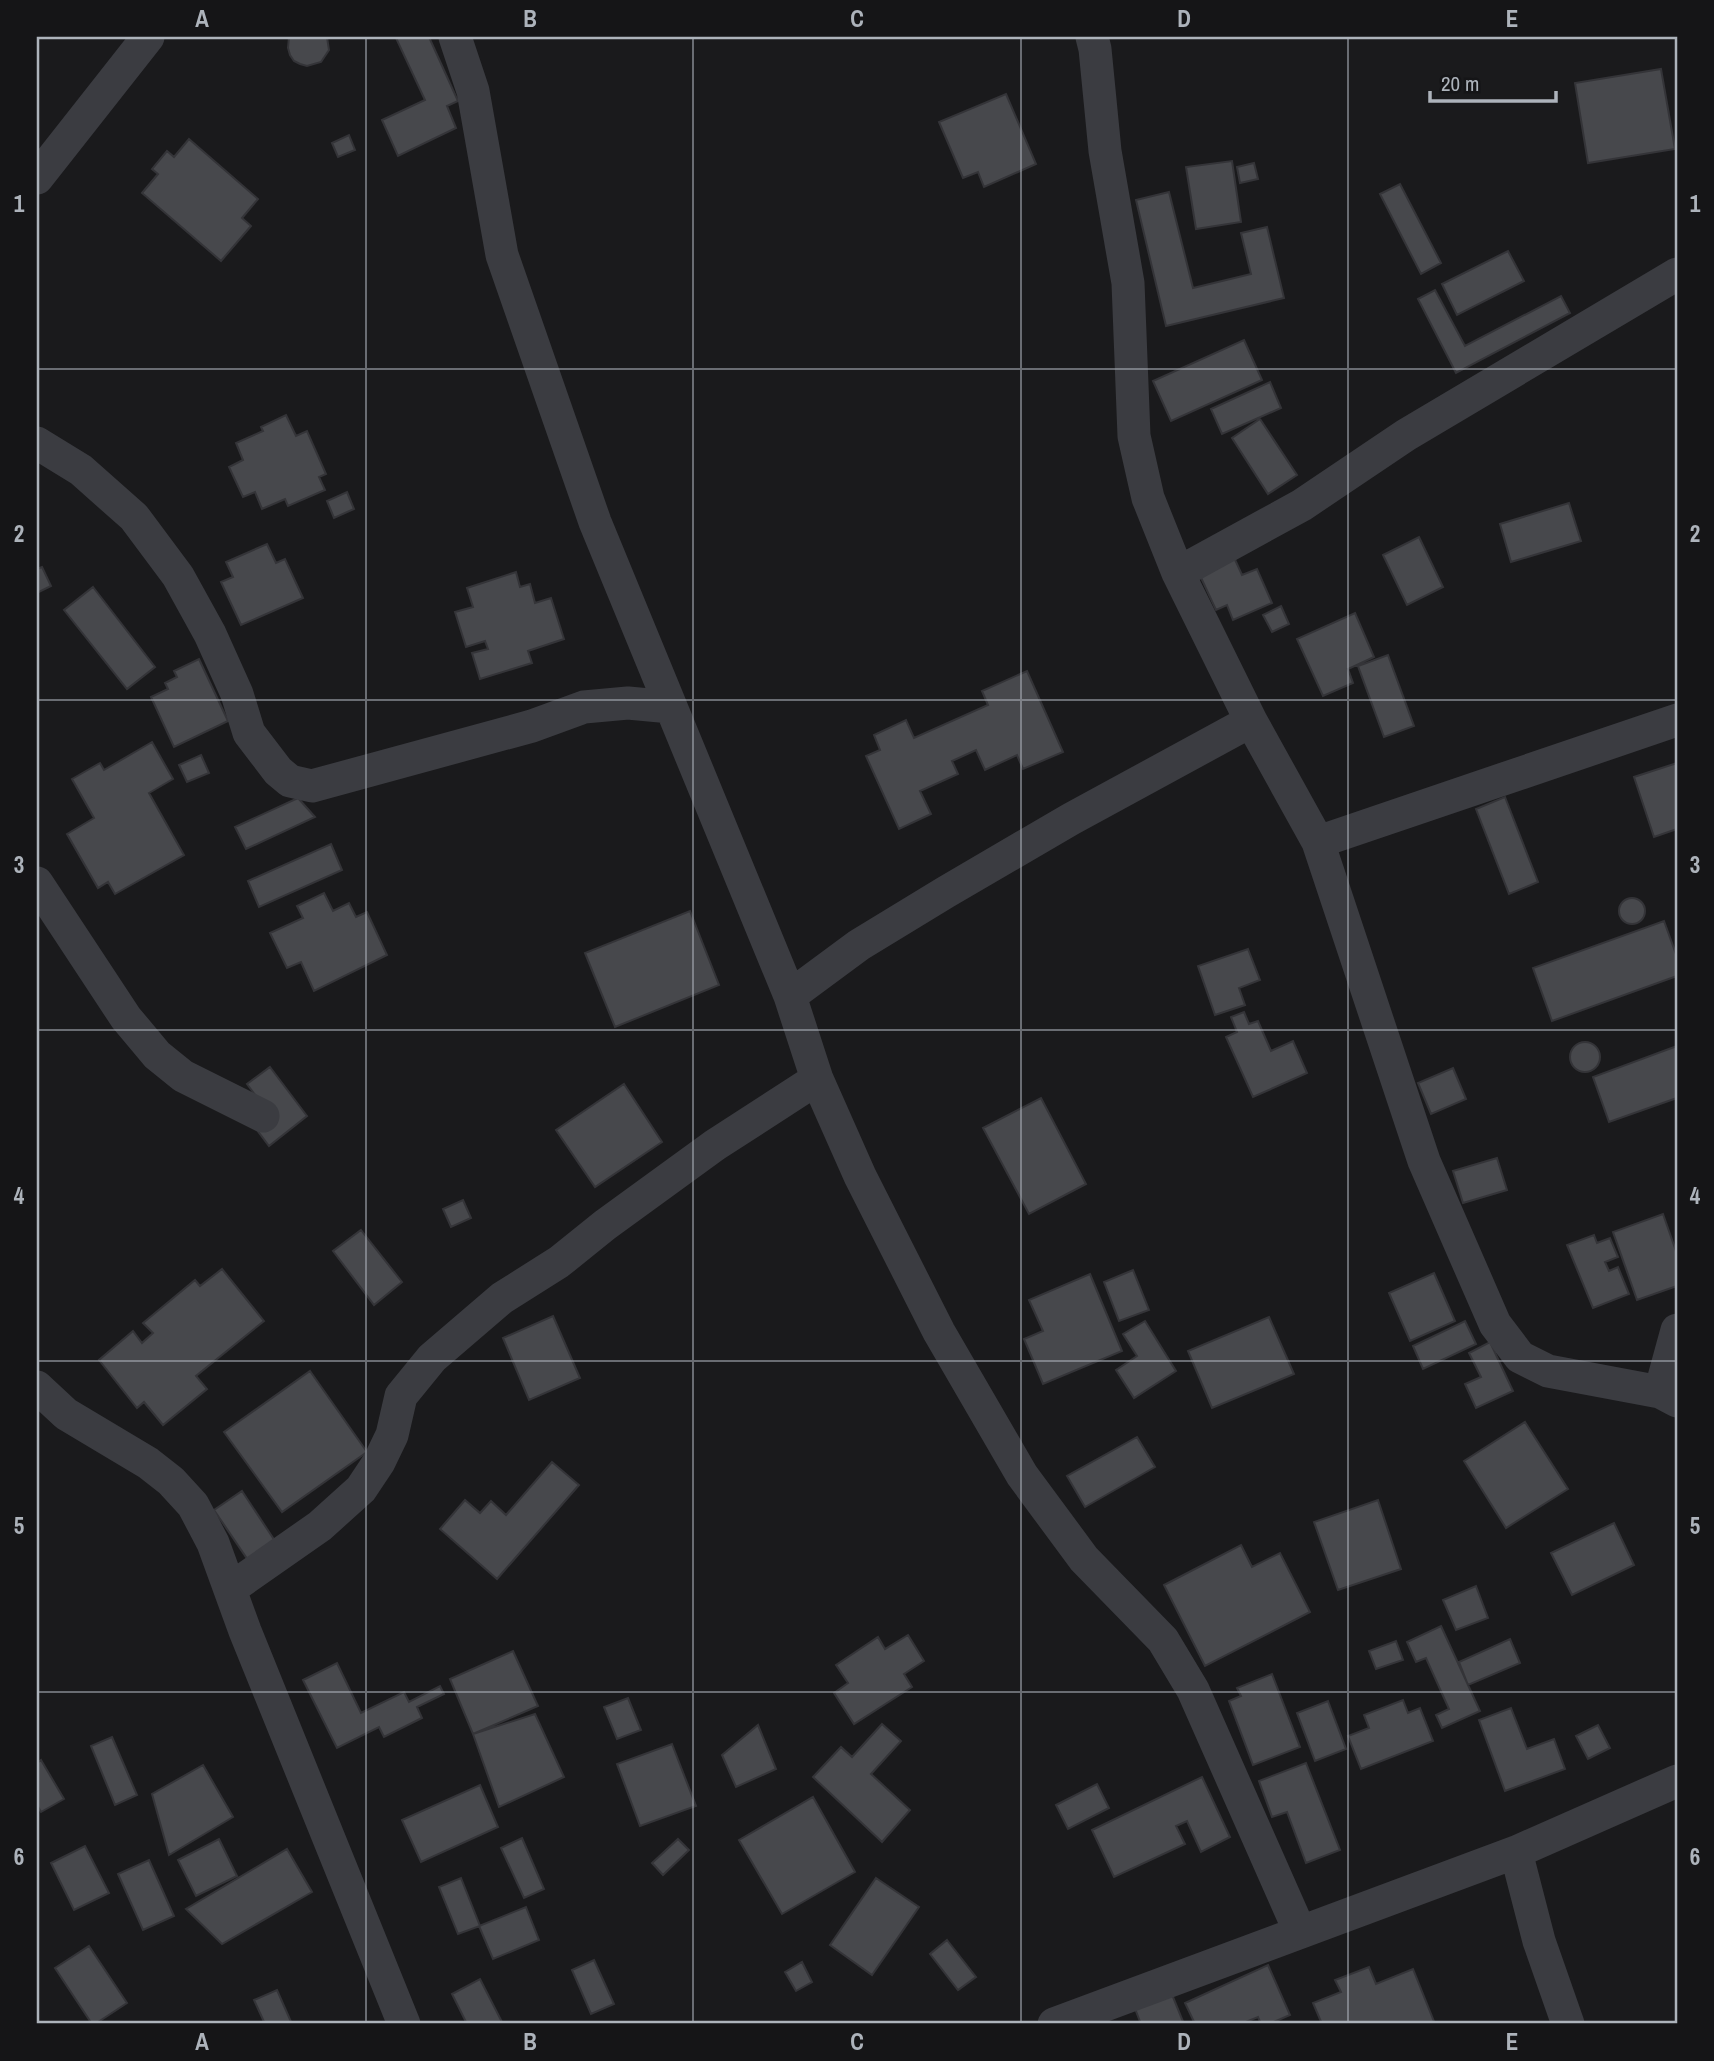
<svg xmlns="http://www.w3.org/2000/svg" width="1714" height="2061" font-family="'Archivo Narrow',sans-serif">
  <rect width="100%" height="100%" fill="#1a1a1c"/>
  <path fill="#47484c" stroke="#343438" stroke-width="2" d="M289,37H327L329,50L321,62L307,66L300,64L294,61L290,55L288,48Z
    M398,37H429L458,101L447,106L456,128L398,156L382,120L425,100L396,38Z
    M1661,69L1675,149L1588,163L1575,83Z
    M1006,94L1036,164L984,187L978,172L963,178L939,122Z
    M349,135L355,150L338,157L332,143Z
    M189,139L258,199L242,218L251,226L221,261L142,193L158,174L152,169L167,151L174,157Z
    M1232,161L1241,222L1196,229L1186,167Z
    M1254,163L1258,179L1240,183L1237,167Z
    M1400,184L1441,263L1421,274L1380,194Z
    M1169,192L1193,288L1251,274L1241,233L1267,227L1284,298L1166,326L1136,200Z
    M1508,251L1524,281L1457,315L1442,284Z
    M1435,290L1465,346L1561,296L1570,313L1456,373L1418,299Z
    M1244,340L1262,380L1171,421L1153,381Z
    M1270,382L1281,408L1222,434L1211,409Z
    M286,415L296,436L307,431L326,474L319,477L325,490L288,506L285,499L262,509L255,492L243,497L229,467L243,460L236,443L263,431L261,427Z
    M1260,419L1297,475L1268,494L1232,438Z
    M347,492L354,509L334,518L327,501Z
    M1569,503L1581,541L1511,562L1500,524Z
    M1419,537L1443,587L1407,605L1383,555Z
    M267,544L276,563L285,559L303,598L241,625L221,582L233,577L226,562Z
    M1232,553L1242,575L1257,569L1272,603L1233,620L1227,605L1216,610L1197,569Z
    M42,567L51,586L37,593V569Z
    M516,572L520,587L530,584L535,603L551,598L564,639L528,651L532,663L480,679L472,653L488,649L485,641L466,647L455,612L473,607L467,588Z
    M93,587L155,667L127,689L64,610Z
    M1281,606L1289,624L1272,632L1263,615Z
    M1355,613L1374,657L1348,669L1353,683L1323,696L1297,639Z
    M1388,655L1414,726L1384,737L1358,666Z
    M199,659L228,721L174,747L151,697L168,689L165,683L177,677L174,671Z
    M1027,671L1063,752L1023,769L1017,755L985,770L976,750L952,761L958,774L920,791L931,814L899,829L866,756L880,750L874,735L906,720L914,738L988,705L982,691Z
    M152,742L173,779L149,793L184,855L115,894L108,882L98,888L67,834L94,818L72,779L100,763L104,770Z
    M201,755L209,773L187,782L179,765Z
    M1677,763V829L1654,837L1634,777Z
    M1505,797L1538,882L1509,894L1476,809Z
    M298,798L315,817L246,849L235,827Z
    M331,844L342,870L259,907L248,881Z
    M324,893L333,911L349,903L356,917L367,912L387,955L314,991L301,962L287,968L270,933L303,918L297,906Z
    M1619 911a13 13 0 1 1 26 0a13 13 0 1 1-26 0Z
    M690,911L719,985L615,1027L585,953Z
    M1664,921L1677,957V976L1552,1021L1533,968Z
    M1248,949L1260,980L1239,988L1245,1005L1215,1015L1198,966Z
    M1244,1012L1249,1024L1258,1021L1271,1051L1293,1041L1307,1073L1253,1097L1226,1037L1237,1032L1231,1017Z
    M1570 1057a15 15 0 1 1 30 0a15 15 0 1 1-30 0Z
    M1677,1046V1098L1609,1122L1593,1077Z
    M270,1067L307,1116L269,1146L254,1126L270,1115L247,1084Z
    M1453,1068L1466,1099L1431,1114L1418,1083Z
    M624,1084L662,1142L595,1187L556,1130Z
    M1041,1098L1086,1184L1029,1214L983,1128Z
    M1497,1158L1507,1190L1463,1203L1453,1171Z
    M463,1200L471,1218L451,1227L443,1209Z
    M1663,1214L1677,1254V1286L1637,1300L1613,1232Z
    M361,1230L402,1282L374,1305L333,1251Z
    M1594,1235L1597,1243L1610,1238L1618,1257L1605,1262L1609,1271L1618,1267L1629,1294L1593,1308L1567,1245Z
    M222,1269L264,1321L196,1376L207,1389L163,1425L144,1402L137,1408L99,1360L133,1331L142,1343L153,1333L143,1323L195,1280L200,1286Z
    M1133,1270L1149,1310L1119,1321L1104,1282Z
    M1434,1273L1455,1321L1410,1341L1389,1293Z
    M1090,1274L1122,1351L1043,1384L1024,1339L1043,1331L1029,1300Z
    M553,1316L580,1378L529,1400L503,1338Z
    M1269,1317L1294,1374L1212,1408L1188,1351Z
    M1145,1321L1176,1371L1134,1398L1116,1370L1137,1356L1123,1334Z
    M1465,1321L1476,1344L1423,1369L1413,1346Z
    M1490,1342L1513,1391L1476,1408L1465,1384L1481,1377L1469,1353Z
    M310,1371L367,1452L282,1512L224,1432Z
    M1525,1422L1568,1489L1506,1528L1464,1461Z
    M1137,1437L1155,1467L1085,1507L1067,1476Z
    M552,1462L579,1485L497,1579L440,1529L465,1500L480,1513L491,1501L506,1515Z
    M242,1491L277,1544L250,1563L214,1510Z
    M1378,1500L1401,1569L1338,1590L1314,1522Z
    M1614,1523L1634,1565L1572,1595L1551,1553Z
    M1241,1545L1252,1567L1280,1553L1310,1612L1205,1666L1164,1585Z
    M1476,1586L1488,1618L1456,1630L1443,1600Z
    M1441,1626L1480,1711L1442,1728L1436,1715L1449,1709L1426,1658L1416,1662L1407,1642Z
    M908,1635L924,1661L904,1674L912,1687L854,1724L834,1693L848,1683L836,1665L878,1637L885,1649Z
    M1510,1639L1520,1663L1468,1685L1459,1662Z
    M1396,1641L1403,1660L1376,1669L1369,1651Z
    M513,1651L538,1706L473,1734L450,1679Z
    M337,1663L361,1713L404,1692L409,1702L440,1686L444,1694L417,1707L422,1718L384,1737L379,1727L337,1748L303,1680Z
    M1272,1674L1300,1747L1253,1765L1229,1701L1241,1696L1237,1688Z
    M628,1698L641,1730L617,1739L604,1707Z
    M1403,1700L1408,1713L1420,1708L1433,1741L1361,1769L1348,1736L1369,1728L1364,1715Z
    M1328,1701L1346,1749L1315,1761L1297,1713Z
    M1511,1708L1527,1749L1554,1739L1565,1769L1505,1791L1479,1720Z
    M535,1714L564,1777L499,1807L473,1734Z
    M882,1724L901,1741L871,1774L910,1810L882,1842L813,1777L841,1747L852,1757Z
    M758,1725L776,1769L736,1787L722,1755Z
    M1598,1725L1610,1748L1588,1759L1576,1736Z
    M112,1737L137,1795L115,1805L91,1746Z
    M672,1744L696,1806L640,1826L617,1764Z
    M41,1760L64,1799L41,1812L37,1805V1763Z
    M1306,1763L1340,1850L1306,1863L1287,1812L1272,1817L1259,1781Z
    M203,1765L233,1817L169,1855L152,1794Z
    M1202,1777L1230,1837L1201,1852L1187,1821L1176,1826L1185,1844L1114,1877L1092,1830Z
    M1097,1784L1109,1808L1068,1829L1056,1805Z
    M480,1785L498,1827L421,1862L402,1820Z
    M813,1797L855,1872L782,1914L739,1840Z
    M522,1838L544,1889L524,1898L501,1848Z
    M219,1839L237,1876L196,1896L178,1860Z
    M678,1839L689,1850L663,1875L652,1863Z
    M85,1846L109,1893L74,1910L51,1863Z
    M287,1849L312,1892L222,1944L186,1909Z
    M149,1860L174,1916L143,1930L118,1874Z
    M461,1878L480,1926L458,1934L439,1887Z
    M876,1878L919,1907L872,1975L830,1945Z
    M526,1907L539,1940L493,1959L479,1926Z
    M947,1940L976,1977L958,1990L930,1954Z
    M89,1946L127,2003L95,2024H92L55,1968Z
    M594,1960L614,2004L591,2014L572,1970Z
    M802,1962L812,1982L796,1991L785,1972Z
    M1268,1965L1290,2015L1269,2024H1261L1258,2017L1241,2024H1195L1185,2003Z
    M1369,1967L1376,1984L1413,1969L1435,2024H1322L1313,2003L1341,1992L1335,1980Z
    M480,1979L503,2024H467L452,1994Z
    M277,1990L292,2024H265L254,2000Z
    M1171,1992L1184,2024H1141L1134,2006Z"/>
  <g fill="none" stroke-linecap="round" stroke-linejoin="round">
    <path stroke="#3b3c41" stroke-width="33" d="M455,37L473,91L502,255L595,522L790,996L817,1079L860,1176L939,1332L1022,1475L1084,1559L1163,1640L1193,1690L1300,1932
      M1092,37L1095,49L1105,151L1128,283L1134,436L1148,498L1178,573L1251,721L1318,842L1424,1161L1495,1324L1520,1357L1548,1371L1660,1392L1677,1401
      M37,178L148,37
      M37,443L81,470L134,517L178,576L210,634L237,694L249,733L278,771L290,781L312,786L532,726L584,707L628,703L671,707
      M1178,573L1302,505L1406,435L1677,274
      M1318,842L1677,720
      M37,883L126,1018L157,1055L183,1076L263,1116
      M790,996L859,945L946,892L1071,819L1251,721
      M37,1387L66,1414L148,1463L171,1481L193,1505L213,1543L245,1631L404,2024
      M1660,1392L1677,1330
      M230,1589L320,1526L361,1489L379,1462L392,1435L401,1396L432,1358L502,1298L559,1262L605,1225L715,1145L817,1079
      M1516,1852L1539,1941L1568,2024
      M1054,2024L1516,1852L1677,1781"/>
  </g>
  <path fill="none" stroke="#adb3bb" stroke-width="2" stroke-opacity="0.55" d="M366,37V2024M693,37V2024M1021,37V2024M1348,37V2024M37,369H1677M37,700H1677M37,1030H1677M37,1361H1677M37,1692H1677"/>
  <rect width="1714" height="2061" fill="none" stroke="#151517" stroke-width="77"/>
  <path d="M1430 91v10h126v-10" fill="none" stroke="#adb3bb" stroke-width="3.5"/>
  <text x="1441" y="91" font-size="21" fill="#adb3bb" stroke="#151517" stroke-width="5" paint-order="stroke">20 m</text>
  <rect x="38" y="38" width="1638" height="1984" fill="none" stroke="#adb3bb" stroke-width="2.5"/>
  <g font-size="23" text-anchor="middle" font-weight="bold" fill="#adb3bb">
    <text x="202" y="27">A</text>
    <text x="530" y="27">B</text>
    <text x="857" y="27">C</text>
    <text x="1184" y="27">D</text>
    <text x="1512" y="27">E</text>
    <text x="19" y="212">1</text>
    <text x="1695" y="212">1</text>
    <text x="19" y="542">2</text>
    <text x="1695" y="542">2</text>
    <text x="19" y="873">3</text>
    <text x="1695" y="873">3</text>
    <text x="19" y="1204">4</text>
    <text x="1695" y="1204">4</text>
    <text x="19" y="1534">5</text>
    <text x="1695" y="1534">5</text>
    <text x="19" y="1865">6</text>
    <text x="1695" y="1865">6</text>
    <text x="202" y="2050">A</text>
    <text x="530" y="2050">B</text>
    <text x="857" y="2050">C</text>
    <text x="1184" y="2050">D</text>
    <text x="1512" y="2050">E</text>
  </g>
</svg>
